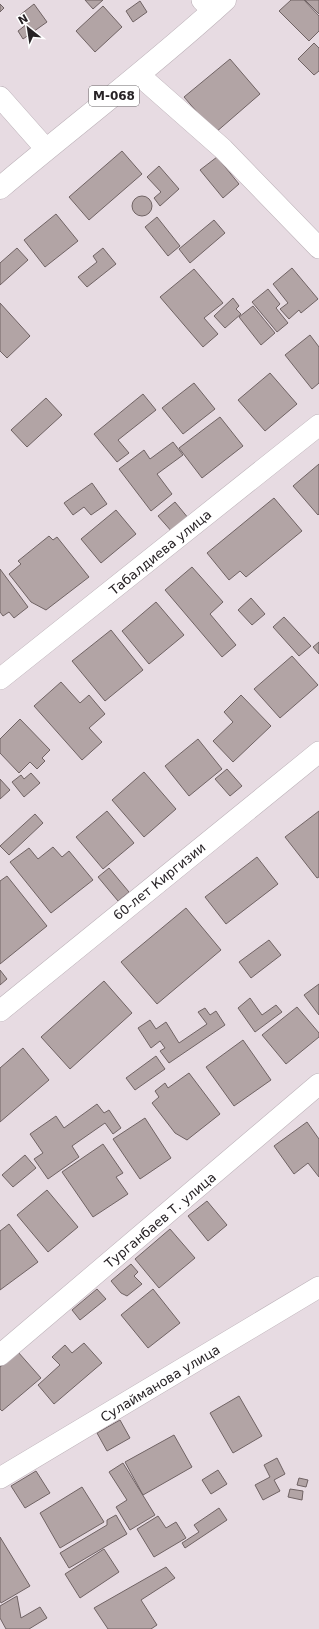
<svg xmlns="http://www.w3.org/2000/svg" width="319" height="1629" font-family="'DejaVu Sans',sans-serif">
  <rect width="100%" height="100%" fill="#e7dbe2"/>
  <path fill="#b2a4a5" stroke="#706364" d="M85,0H103L93,9Z
    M291,0H304L319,16V31L309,41L279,11Z
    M305,0H319V14Z
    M140,1L147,12L133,22L126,11Z
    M0,4L4,8L0,12Z
    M34,4L47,22L23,39L18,31L27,24L20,15Z
    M103,6L122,27L95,52L76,31Z
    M314,43L319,48V71L314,75L298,59Z
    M230,59L260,94L215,133L184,97Z
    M122,151L142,174L89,220L69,197Z
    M217,157L239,184L223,198L200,170Z
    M159,166L179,189L160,206L154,198L161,192L147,177Z
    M132 206a10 10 0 1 1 20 0a10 10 0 1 1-20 0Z
    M56,214L78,241L45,267L24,240Z
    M157,217L180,246L168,256L145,227Z
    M214,220L225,233L190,263L179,249Z
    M17,248L28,260L0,285V263Z
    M103,248L116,264L87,287L78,277L97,262L93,256Z
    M292,268L318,299L301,313L299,310L289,319L280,309L288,303L273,284Z
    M194,269L223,303L204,318L218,334L203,347L160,297Z
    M268,289L280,304L276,308L288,323L277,332L252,302Z
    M233,298L239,306L236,309L241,314L225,328L214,316Z
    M0,303L30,336L7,358L0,351Z
    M253,306L275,333L261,345L239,317Z
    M310,335L319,347V383L312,389L285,355Z
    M270,373L297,404L265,431L238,400Z
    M194,383L215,409L183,434L162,408Z
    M143,394L156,410L118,440L129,453L117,462L94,434Z
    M46,398L62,415L27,447L11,430Z
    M220,417L243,446L202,478L179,448Z
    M173,442L183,455L157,474L172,494L151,511L119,469L144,450L150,459Z
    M319,464V514L318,515L293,486Z
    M92,483L107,504L91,515L84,507L73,515L64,503Z
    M274,498L302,531L246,577L240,571L229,580L207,553Z
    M175,502L189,519L173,533L158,516Z
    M116,510L136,534L101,563L81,539Z
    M49,536L53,540L57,537L89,577L46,610L31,602L9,574L21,564L18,561Z
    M192,567L223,602L210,614L236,645L222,657L165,590Z
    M0,569L28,607L14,618L9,612L3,616L0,612Z
    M251,598L265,614L252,625L238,610Z
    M156,602L184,635L149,664L122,631Z
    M284,617L311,646L299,656L273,627Z
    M111,630L143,670L105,701L72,661Z
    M319,642V654L313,647Z
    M292,656L318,685L280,718L254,689Z
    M61,682L80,703L89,695L105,714L89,728L102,742L82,760L34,706Z
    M241,695L271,726L233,762L213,741L233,722L224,712Z
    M20,719L50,750L42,758L45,761L37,769L30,762L19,773L0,753V739Z
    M198,739L222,769L189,796L165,766Z
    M227,769L242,786L230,796L215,779Z
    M144,772L176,809L144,837L112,800Z
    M31,773L40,783L24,797L12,782L21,775L24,779Z
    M0,779L10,790L0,799Z
    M107,811L134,843L103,869L76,837Z
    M319,811V877L317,878L285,837Z
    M35,814L43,823L9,855L0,846Z
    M53,847L62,857L69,851L93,880L51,913L10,862L29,848L38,859Z
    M257,857L278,884L226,924L205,897Z
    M109,868L129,892L118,901L98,877Z
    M7,876L47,926L0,964V881Z
    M186,908L221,950L157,1004L121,962Z
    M269,940L281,955L251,978L239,962Z
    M0,970L7,979L0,985Z
    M104,981L132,1013L70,1069L41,1037Z
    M319,984V1015L304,995Z
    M250,998L262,1015L276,1005L282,1012L255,1032L238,1008Z
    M297,1007L319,1033V1037L286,1064L262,1035Z
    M205,1008L210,1015L216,1011L225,1025L169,1063L160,1051L165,1048L160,1041L151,1048L138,1028L150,1020L156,1029L166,1022L179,1043L207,1024L198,1012Z
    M243,1040L271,1080L234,1106L206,1067Z
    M23,1048L49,1080L0,1122V1068Z
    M156,1056L165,1069L135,1090L126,1078Z
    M189,1073L220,1114L187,1140L175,1133L152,1103L159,1097L155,1091L165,1083L168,1088Z
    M97,1104L104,1113L109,1110L121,1128L113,1134L105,1123L72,1146L79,1157L48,1179L34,1159L43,1153L30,1134L56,1116L64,1128Z
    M145,1118L171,1158L140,1179L113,1139Z
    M307,1122L319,1139V1177L308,1163L294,1174L274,1146Z
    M103,1144L123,1173L116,1177L128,1194L93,1217L62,1172Z
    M25,1155L36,1168L13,1187L2,1175Z
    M47,1190L78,1227L48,1252L17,1215Z
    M207,1201L227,1225L208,1241L188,1216Z
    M9,1224L38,1262L0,1290V1231Z
    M170,1229L195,1258L159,1288L135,1259Z
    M131,1264L138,1272L134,1276L142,1284L127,1296L121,1293L111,1281Z
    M97,1289L106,1299L80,1320L72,1310Z
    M153,1289L180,1323L148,1348L121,1315Z
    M84,1343L102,1363L54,1404L38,1385L60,1365L52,1357L65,1345L72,1353Z
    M18,1352L41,1378L2,1411L0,1409V1367Z
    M239,1396L262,1436L233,1453L210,1413Z
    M120,1420L130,1438L107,1451L97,1433Z
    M174,1435L192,1467L143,1495L125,1462Z
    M277,1458L285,1474L274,1480L280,1491L263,1500L255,1485L270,1477L264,1465Z
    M123,1463L155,1515L130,1530L116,1507L127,1500L109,1472Z
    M218,1470L227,1484L211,1494L202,1480Z
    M36,1471L50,1493L25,1508L11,1486Z
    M299,1478L308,1480L306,1487L297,1485Z
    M82,1487L104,1522L60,1548L40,1513Z
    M290,1489L303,1491L302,1500L288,1497Z
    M219,1508L227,1520L185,1548L182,1543L199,1532L194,1525Z
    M116,1515L127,1534L69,1568L60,1553L107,1525V1520Z
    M158,1516L166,1528L176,1522L186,1538L154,1557L137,1529Z
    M0,1537L30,1586L1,1603L0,1601Z
    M104,1549L119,1572L80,1598L65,1574Z
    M166,1567L175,1578L141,1600L157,1625L151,1629H108L94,1608Z
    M17,1596L21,1618L40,1607L47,1618L29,1629H6L0,1618V1606Z"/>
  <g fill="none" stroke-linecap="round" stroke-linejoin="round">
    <g stroke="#bdb2b9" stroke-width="22">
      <path id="minor" d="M202,0L213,11
        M139,75L223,149L319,248
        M0,97L46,149
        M0,679L319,425
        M0,1011L319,752
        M0,1355L319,1084
        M0,1478L319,1287"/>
    </g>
    <g stroke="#bdb2b9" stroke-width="23">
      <path id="primary" d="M0,188C75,125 153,66 225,0"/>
    </g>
    <use href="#minor" stroke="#fff" stroke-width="21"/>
    <use href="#primary" stroke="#fff" stroke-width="22"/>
  </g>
  <g text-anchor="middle" stroke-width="3.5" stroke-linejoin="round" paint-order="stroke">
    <rect fill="#fff" stroke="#686466" stroke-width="1" x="89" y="86" width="50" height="20" rx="3"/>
    <g font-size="12" font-weight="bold" fill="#272225">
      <text x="114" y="100">М-068</text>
    </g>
    <g font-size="13" fill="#272225" stroke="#fff">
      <text transform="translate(160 552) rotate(-39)" y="5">Табалдиева улица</text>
      <text transform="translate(159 881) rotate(-39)" y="5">60-лет Киргизии</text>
      <text transform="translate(160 1220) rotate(-40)" y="5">Турганбаев Т. улица</text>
      <text transform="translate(160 1383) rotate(-31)" y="5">Сулайманова улица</text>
    </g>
  </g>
  <g transform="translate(28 28) rotate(330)" stroke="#ffffff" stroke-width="3" paint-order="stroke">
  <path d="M0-3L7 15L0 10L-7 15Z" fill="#272225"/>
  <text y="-6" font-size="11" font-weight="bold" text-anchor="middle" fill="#272225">N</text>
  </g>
</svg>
